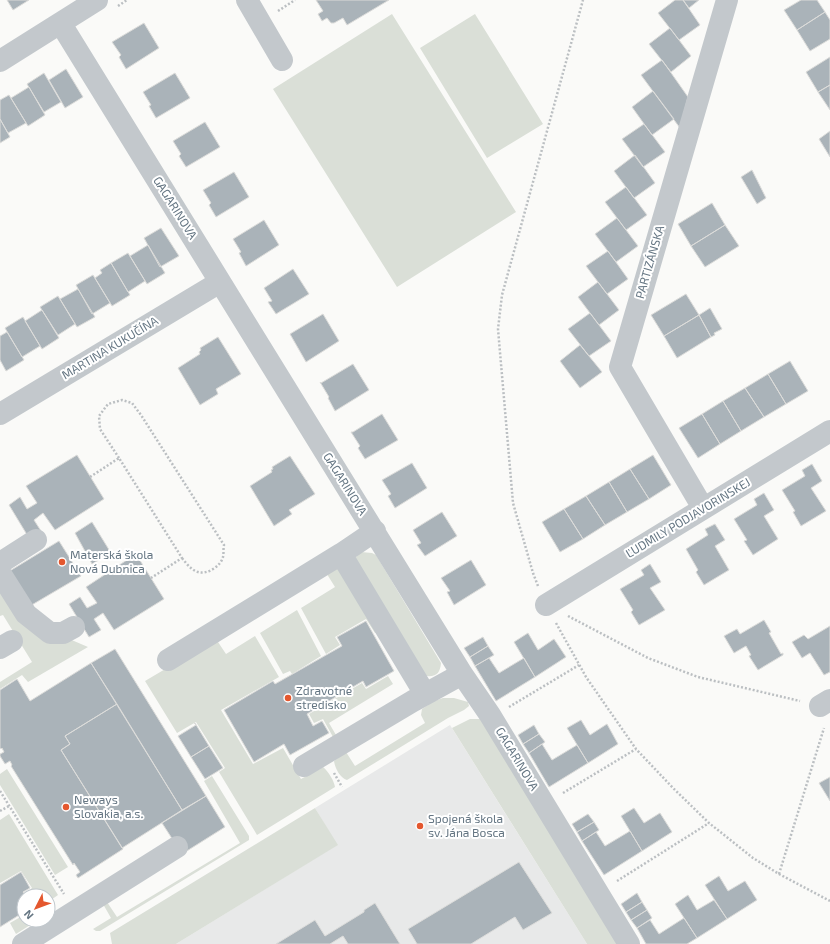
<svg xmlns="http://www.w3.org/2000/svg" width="830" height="944" font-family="'Exo 2',sans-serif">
  <rect width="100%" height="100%" fill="#fafaf8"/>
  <path fill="#e8e9e9" d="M450,725L587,944H176L337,845L315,808Z"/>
  <path fill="#dadfd7" d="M392,14L516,212L397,287L273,89Z
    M475,14L543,124L487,158L420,48Z
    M361,552L372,553L376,555L441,663C440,673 437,677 426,676L354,559Z
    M339,568L380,631L375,633L366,619L335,637L340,645L326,654L301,608L335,587L325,571Z
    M0,587L67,638L88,647L28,682L22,675L0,689V682L32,662L3,615L0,616Z
    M297,610L321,656L292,674L290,671L283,674L260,633Z
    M255,636L279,677L221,710L253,764L283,748L301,779L323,767C329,772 334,781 335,787L257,835L219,772L225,768L196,722L177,733L145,681L216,639L226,654Z
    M388,676L393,684L329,723L336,735L333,737L323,719L314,723L309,714L362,683L366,689Z
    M443,698H454L468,702L469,706L464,710L448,718L347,780C340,778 335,768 334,761L346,752L355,766L425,723L421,715L422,709L434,701Z
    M470,719H482L623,944H587L452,728Z
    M7,769L68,867L55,875L0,785V774Z
    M212,776L249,836V840L100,931H96L93,929L111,918L103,904L107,902L117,917L240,843L204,781Z
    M315,808L338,845L176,944H112L110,933Z
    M9,814L58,895L48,902V896H27L26,893L32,888L21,871L0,883V820Z
    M24,915V920H38L16,934L10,923Z"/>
  <path fill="#aab3b9" stroke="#dcdcda" d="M7,0H29L13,10Z
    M316,0H389L347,25L343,18L334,23H331L327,18L322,21L318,14L323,11Z
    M675,0H683L700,25L679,40L658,13Z
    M683,0H699L689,8Z
    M801,0H817L825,12L797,30L784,10Z
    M825,12L830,20V39L810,51L797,30Z
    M144,23L159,48L126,69L119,57L121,55L112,42Z
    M670,28L691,56L671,72L649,44Z
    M830,57V85L818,92L806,72Z
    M662,60L688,97L680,128L641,75Z
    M66,69L83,97L65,108L49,80Z
    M44,73L61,102L44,112L27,84Z
    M175,73L190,98L156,118L149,106L151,105L143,92Z
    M830,85V110L818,92Z
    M29,87L45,115L28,126L11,98Z
    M653,91L674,119L652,135L632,107Z
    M9,95L26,123L8,133L0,119V100Z
    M0,119L10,137L0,143Z
    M205,122L220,147L186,167L179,156L181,154L173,141Z
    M644,124L665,152L643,167L622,139Z
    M830,131V157L819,139Z
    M635,155L655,183L634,198L614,171Z
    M752,170L766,198L757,204L741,177Z
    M234,172L249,197L216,217L209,205L211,203L203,190Z
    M626,187L647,215L626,230L605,202Z
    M712,203L725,225L691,246L678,224Z
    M617,218L638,246L616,262L595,234Z
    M264,220L279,245L246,266L239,253L241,252L233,239Z
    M725,225L739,246L705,267L691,246Z
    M161,228L179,256L160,267L144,238Z
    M148,245L165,273L147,284L130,256Z
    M608,251L628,279L607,294L586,266Z
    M128,253L145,281L128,292L111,263Z
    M111,263L130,295L112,306L95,278L102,273L100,270Z
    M293,269L309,294L276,314L268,302L272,301L264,288Z
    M93,275L110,303L92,314L76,285Z
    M598,282L619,310L599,325L578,297Z
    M78,289L95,317L77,327L60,299Z
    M686,294L699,315L664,336L651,315Z
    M58,296L75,324L58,335L40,307Z
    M710,308L722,329L714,333L715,335L711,337L699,315Z
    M42,310L59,338L42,349L25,321Z
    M590,313L611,341L589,356L568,329Z
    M323,314L339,341L306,362L290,334Z
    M699,315L711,337L677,358L664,336Z
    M23,317L40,346L22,357L5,328Z
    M7,332L24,360L6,371L0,360V336Z
    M218,337L241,374L216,389L218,394L200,405L178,368L200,354L199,352L201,350L200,348Z
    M580,345L602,372L580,388L560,361Z
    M790,361L808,391L786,404L768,374Z
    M353,364L369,390L335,411L328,398L329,397L320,382L321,383Z
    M768,374L786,404L764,417L745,388Z
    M745,388L764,417L741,431L723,401Z
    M723,401L741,431L720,444L702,414Z
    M382,414L398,440L365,459L358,448L360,446L351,432H353Z
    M702,414L720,444L698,458L679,428Z
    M77,455L104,499L55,530L43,513L34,520L41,531L29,538L9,505L20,497L27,509L37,503L26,486Z
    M653,455L671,485L649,499L630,469Z
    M290,456L315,494L289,510L292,514L274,526L250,486L272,472L271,470L273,469L272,467Z
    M412,463L427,488L395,508L388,496L391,494L382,480Z
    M812,464L822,481L811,488L826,511L801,526L793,512L795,511L782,490L805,476L802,470Z
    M630,469L649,499L627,512L609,482Z
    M609,482L627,512L605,525L586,496Z
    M764,493L774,510L764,516L778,539L753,555L744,541L747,540L734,519L757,505L754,499Z
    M586,496L605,525L583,539L564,509Z
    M564,509L583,539L560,552L542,522Z
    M442,512L457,536L425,556L417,545L421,543L413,530Z
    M92,522L111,553L92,564L75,533Z
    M715,524L725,540L715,546L729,570L704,585L696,572L698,570L686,549L708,535L705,529Z
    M59,541L81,576L30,606L8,572Z
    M136,554L164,599L114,630L103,613L94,619L101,630L89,637L69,604L80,597L87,608L97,603L86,587Z
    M471,560L486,585L454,605L447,592L450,591L441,578Z
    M650,564L661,582L650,588L665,610L639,625L631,612L633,610L620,589L644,575L641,570Z
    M764,620L771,632L769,633L781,654L783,653V655L758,670L749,656L751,655L746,646L734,653L724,636L737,629L740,634Z
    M366,621L394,671L366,687L363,681L307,714L313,726L322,721L329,733L290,755L284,744L254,762L224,710L273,681L275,684L342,646L337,637Z
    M830,626V672L824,675L810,653L802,658L792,642L804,635L808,639Z
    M528,633L538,650L554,639L566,657L535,677L514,642Z
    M483,637L488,646L470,657L464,648Z
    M488,646L494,655L475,666L470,657Z
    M115,649L206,796L182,810L91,663Z
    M489,658L499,673L524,658L535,677L496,701L475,666Z
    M91,663L117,704L65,736L70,744L61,750L123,849L78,878L76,875L80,872L74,863L73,865L11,766L12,765L10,761L5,764L0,756V754L4,752L2,748L1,749L0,748V690L17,679L30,701Z
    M117,704L182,810L122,848L61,750L70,744L65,736Z
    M581,720L590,735L607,724L618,744L588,763L567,728Z
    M194,723H195L209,746L191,757L178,736L196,725Z
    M534,725L539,734L523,744L518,735Z
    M539,734L545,742L529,753L523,744Z
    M542,744L552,760L577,745L588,763L549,787L529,753Z
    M209,746L223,768L205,779L191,757Z
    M830,777V801L819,783Z
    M206,796L225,827L182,854L162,823Z
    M634,808L644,823L660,813L672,832L642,851L621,816Z
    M588,814L594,822L577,832L572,824Z
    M594,822L599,830L582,841L577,832Z
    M630,831L642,851L604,875L582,841L596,832L605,846Z
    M519,862L552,913L523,930L515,917L471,944H417L408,929Z
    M21,872L30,888L23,892L26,896H24V912L0,927V885Z
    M719,876L728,891L745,881L757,900L727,919L705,885Z
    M637,893L642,902L626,912L621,904Z
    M688,895L697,910L714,900L727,919L697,938L675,904Z
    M642,902L647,910L631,920L626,912Z
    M375,903L400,944H348L343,936L330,944H276L315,920L325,936L364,912V910Z
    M647,910L652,918L637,928L631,920Z
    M684,918L697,938L687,944H646L637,928L650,920L659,934Z"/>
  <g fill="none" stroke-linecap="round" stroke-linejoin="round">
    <path stroke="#bbbfc2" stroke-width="2.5" stroke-dasharray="2 2" stroke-linecap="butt" d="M118,6L127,0
      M278,11L295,0
      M119,458L100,429L99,416L108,404L122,400L132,403L141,415L224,545C223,549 224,553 223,557C221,566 207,575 198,572C191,570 186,563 182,558
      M90,477L119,458L182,558L151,578
      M538,586L533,573L513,503L498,329L502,295L583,0
      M568,616L648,658L698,677L800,701
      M556,623L586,677L636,749L673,788L709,823L753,858L779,874L830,901
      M509,707L579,665
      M334,773L342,787
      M0,791L64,894
      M563,793L636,749
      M0,811L9,806
      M779,874L824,728
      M617,881L709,823"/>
    <path stroke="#c3c8cc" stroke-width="22" d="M247,0L282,60
      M61,24L462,674L490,715L629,944
      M0,61L97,0
      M0,414L220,282
      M703,508L620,367L727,0
      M341,554L425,694
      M0,563L36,540
      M0,573L26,614L50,633H63L74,627
      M546,605L830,431
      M0,648L12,641
      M168,660L341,554L375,531
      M820,706L830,700
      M304,766L413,701L462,674
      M23,944L177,847"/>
  </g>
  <g fill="#e4572e" stroke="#fff" stroke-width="1.5">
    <circle cx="62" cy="562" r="4"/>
    <circle cx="288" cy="698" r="4"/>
    <circle cx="66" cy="807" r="4"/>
    <circle cx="420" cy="826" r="4"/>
  </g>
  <g text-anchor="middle" stroke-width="4" stroke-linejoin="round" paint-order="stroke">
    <g font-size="12" fill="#657683" stroke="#fff">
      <text transform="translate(175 208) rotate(58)" y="4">GAGARINOVA</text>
      <text transform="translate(650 262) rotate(-74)" y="4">PARTIZÁNSKA</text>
      <text transform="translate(110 348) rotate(-31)" y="4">MARTINA KUKUČÍNA</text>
      <text transform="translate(345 484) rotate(58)" y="4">GAGARINOVA</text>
      <text transform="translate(688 518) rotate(-31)" y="4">ĽUDMILY PODJAVORINSKEJ</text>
      <text transform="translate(517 759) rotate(59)" y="4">GAGARINOVA</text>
    </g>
    <g font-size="12" fill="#657683" stroke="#fff" text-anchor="start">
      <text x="70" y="559">Materská škola<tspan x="70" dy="14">Nová Dubnica</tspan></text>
      <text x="296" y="695">Zdravotné<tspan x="296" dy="14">stredisko</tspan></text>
      <text x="74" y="804">Neways<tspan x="74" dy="14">Slovakia, a.s.</tspan></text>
      <text x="428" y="823">Spojená škola<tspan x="428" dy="14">sv. Jána Bosca</tspan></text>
    </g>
  </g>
  <g transform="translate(36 908) rotate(228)"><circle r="19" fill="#ffffff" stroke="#c1c8cd"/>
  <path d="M0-3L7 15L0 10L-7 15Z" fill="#e4572e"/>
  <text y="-6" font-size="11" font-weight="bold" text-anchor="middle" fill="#657683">N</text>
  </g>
</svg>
